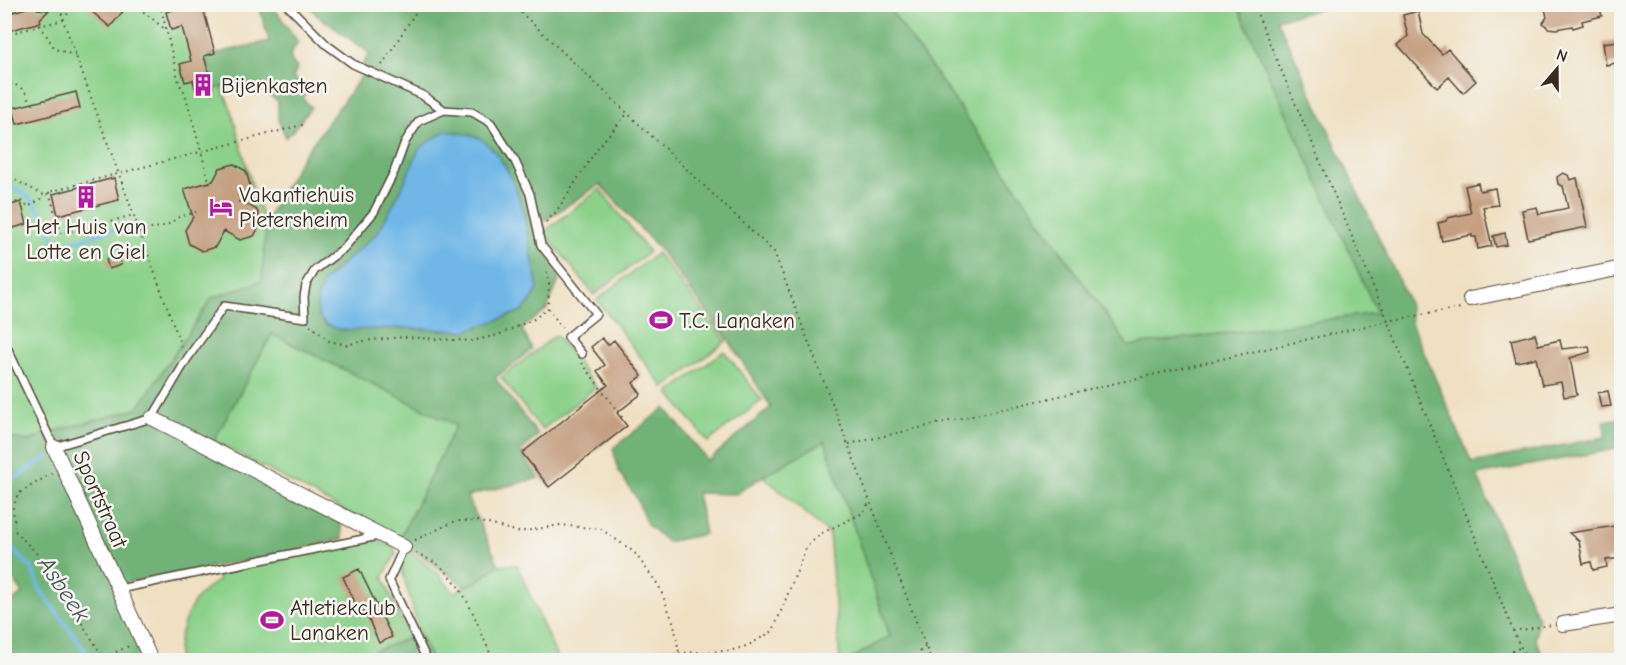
<svg xmlns="http://www.w3.org/2000/svg" width="1626" height="665" font-family="'Comic Neue',sans-serif">
  <rect width="100%" height="100%" fill="#f6f6f2"/>
  <filter id="ink" filterUnits="userSpaceOnUse"><feTurbulence type="fractalNoise" baseFrequency=".0167" numOctaves="2"/><feDisplacementMap in="SourceGraphic" scale="12" xChannelSelector="R" yChannelSelector="G"/><feConvolveMatrix kernelMatrix="1 2 1 2 8 2 1 2 1" color-interpolation-filters="sRGB"/></filter>
  <filter id="wash" filterUnits="userSpaceOnUse"><feTurbulence type="fractalNoise" baseFrequency=".008" numOctaves="4" result="noise"/><feDisplacementMap in="SourceGraphic" scale="24" xChannelSelector="R" yChannelSelector="G"/><feGaussianBlur stdDeviation="1.35" result="paint"/><feColorMatrix in="noise" values="0 0 0 0 0 0 0 0 0 0 0 0 0 0 0 0 0 1.4 0 .05"/><feComposite in="paint" operator="in"/></filter>
  <g filter="url(#wash)">
    <rect width="100%" height="100%" fill="#efe0c2"/>
    <path fill="#8cd18b" stroke="#647e54" stroke-width="1.5" d="M5,5H195L206,50L231,109L253,189L267,230L262,281L212,298L146,412L30,441L5,437Z
      M887,5H1237L1378,313L1128,346Z
      M600,189L649,252L594,295L544,232Z
      M657,253L726,341L664,388L597,300Z
      M272,334L457,425L399,540L214,441Z
      M556,335L596,387L542,430L501,378Z
      M724,351L762,400L708,442L669,393Z
      M825,441L890,636L850,660H840L829,534L763,476Z
      M375,540L393,546L396,554L383,577L409,637L408,644L380,660H178C176,639 187,607 203,592C208,587 214,584 219,580L217,573Z
      M410,551L438,574L455,593L465,586L475,583L499,565H517L558,660H432L420,634L402,570V561Z"/>
    <path fill="#71b377" stroke="#566e4a" stroke-width="1.5" fill-rule="evenodd" d="M259,5H272L298,42L290,55L292,62L297,68L293,78L308,88L303,99L311,107L291,133L286,137L278,119V101C250,83 247,79 215,89L207,61L210,55L269,41Z
      M308,5H887L1128,346L1377,313L1237,5H1341L1277,19L1409,303L1411,323L1472,463L1605,437L1604,421L1621,418V448L1477,475L1538,619L1535,639L1545,660H850L890,636L825,441L763,476L736,494L697,493L705,534L667,542L647,524L636,497L619,472L613,448L665,408L708,461L771,407L728,339L659,249L600,184L533,228L560,278L547,309L522,329L532,349L495,378L538,435L520,452L539,478L467,496L499,565L475,583L465,586L399,540L456,425L272,334L214,441L211,453L340,519L343,539L260,558L114,585L147,660H5L4,608L23,593L5,569V437L30,441L44,434L137,409L212,298L262,281L266,220L301,159L364,73L363,65L369,53L317,15ZM445,131C496,133 506,164 521,205L466,331L405,328L318,316L317,298L324,281L378,232L402,188L419,149Z
      M420,634L432,660H379L374,651Z"/>
    <path fill="#6fb7e7" stroke="#557082" stroke-width="1.5" d="M445,131C456,132 477,135 485,142C525,177 528,240 538,289L531,301L522,311L466,331L405,328L341,330L325,324L318,316L317,298L324,281L378,232L402,188L419,149Z"/>
    <g fill="none" stroke-linecap="round" stroke-linejoin="round">
      <path stroke="#6fb7e7" stroke-width="4" d="M4,187C34,188 45,221 57,244L68,243L131,225
        M4,485L49,457
        M4,542L31,567L41,591L87,653V660"/>
    </g>
    <g id="blocks">
      <path fill="#c49e80" d="M4,4H11L13,12L36,5L37,9L49,10L40,19L41,22L4,32Z
        M83,4H129L110,27Z
        M194,4H202L215,53L204,56L213,88L196,92L193,80L185,82L180,64L191,61L182,27L171,30L166,12Z
        M1544,4H1599L1602,16L1582,21L1583,25L1573,28L1572,26L1556,29L1548,28L1543,23L1547,17Z
        M1418,11L1423,34L1442,54L1448,49L1476,81L1463,93L1449,77L1437,88L1398,45L1408,36L1403,15Z
        M1618,41L1621,62L1606,65L1603,43Z
        M76,92L80,108L17,124L13,108Z
        M234,164L246,171L250,185L241,201L257,210L261,223L254,236L240,240L224,231L215,247L202,251L189,244L185,230L193,217L184,189L213,181L220,168Z
        M1563,173L1568,175L1570,180L1577,178L1587,227L1528,239L1522,210L1537,207L1539,214L1568,208L1563,186L1558,184L1557,177Z
        M114,178L119,200L58,215L53,194Z
        M1478,183L1480,191L1495,188L1498,205L1483,207L1492,246L1478,249L1476,237H1472V235L1442,241L1438,223L1446,221L1448,218L1471,213L1465,186Z
        M21,202L27,224L10,229L8,223L4,224V207Z
        M1505,233L1507,245L1496,247L1493,236Z
        M119,255L121,265L109,269L106,259Z
        M1535,334L1538,345L1560,340L1562,349L1589,346L1590,352L1570,358L1577,395L1564,397L1561,382L1542,385L1536,358L1516,362L1511,340Z
        M602,338L608,345L614,340L642,376L633,383L641,394L617,413L627,426L549,487L522,453L608,385L597,371L605,365L591,347Z
        M1608,391L1611,406L1601,407L1598,393Z
        M1622,525V558L1606,560L1607,567L1593,570L1591,562L1583,564L1579,541L1569,533Z
        M359,569L392,637L379,643L365,611L360,613L343,577Z"/>
    </g>
  </g>
  <g filter="url(#ink)">
    <use href="#blocks" fill-opacity="0" stroke="#564537" stroke-width="1.5"/>
    <g fill="none" stroke-linecap="round" stroke-linejoin="round">
      <g stroke="#564537" stroke-width="10">
        <path id="lane" d="M444,110L472,112L491,123L515,161L530,194L541,245L596,314L568,337L582,354
          M4,341L54,447L152,418L187,359L224,306L305,318L304,297L306,285L315,270L344,248L374,212L394,172L405,142L419,121L444,110L422,95L353,64L327,45L286,4
          M404,547L389,580L427,660
          M119,589L378,536"/>
      </g>
      <g stroke="#564537" stroke-width="16">
        <path id="street" d="M1470,299L1622,268
          M152,418L404,547
          M54,447L151,660
          M1563,624L1622,615"/>
      </g>
      <path stroke="#564537" stroke-width="2" stroke-dasharray="1.5 4.5" stroke-linecap="butt" d="M75,4L63,20L182,348
        M134,4L166,30
        M160,4L179,83L185,93L211,188
        M512,4L774,252L931,660
        M1253,4L1388,321L1513,631L1527,660
        M40,25L55,49L77,56
        M4,35L63,20L60,4
        M382,65L421,4
        M4,82C19,85 25,88 30,102
        M4,177L15,180L46,196L49,192L306,124
        M49,192L61,234L134,215
        M238,202L264,195
        M4,205L23,201L28,207L46,196
        M546,222L556,212L599,146L627,114
        M139,232L167,225L179,217L196,212
        M548,308L562,328
        M310,325L329,341L347,345L362,341L403,337L472,341L498,335L534,319L548,308L549,285L546,267
        M582,363L625,421
        M849,444L1388,321L1461,308
        M52,473L18,494L13,507L15,531L40,557L105,660
        M415,540L456,521H477L519,532L560,525L601,529L634,552L659,586L674,624L679,653L662,660
        M416,553C423,557 431,560 437,564C465,583 480,631 493,660
        M1513,631L1552,625
        M679,653L730,651L749,645L773,631L807,546L822,533L863,513L870,501
        M105,657L129,646
        M911,660L926,646
        M1496,660L1521,647"/>
      <use href="#lane" stroke="#fff" stroke-width="7"/>
      <use href="#street" stroke="#fff" stroke-width="14"/>
    </g>
  </g>
  <defs>
    <g id="building-bare" transform="scale(1.8)"><path d="M-4-6H4V6H1V3H-1V6H-4ZM-2.5-4.3h1.7v1.8h-1.7ZM.8-4.3h1.7v1.8H.8ZM-2.5-1h1.7V.8h-1.7ZM.8-1h1.7V.8H.8Z" fill="#b5179e" stroke="#f6f6f2" stroke-width="2.5" paint-order="stroke"/></g>
    <g id="hotel-bare" transform="scale(1.8)"><path d="M-6-4.5h1.5V1H6V5H4.5V3h-9V5H-6ZM-4 0a1.8 1.8 0 1 1 3.6 0ZM.5 0V-2.5h3Q6-2.5 6 0Z" fill="#b5179e" stroke="#f6f6f2" stroke-width="2.5" paint-order="stroke"/></g>
    <g id="stadium-bare" transform="scale(1.8)"><path d="M0-5a6.5 5 0 1 0 0 10a6.5 5 0 1 0 0-10ZM-3.5-1.8h7v3.6h-7Z" fill="#b5179e" stroke="#f6f6f2" stroke-width="2.5" paint-order="stroke"/></g>
  </defs>
  <g fill-rule="evenodd">
    <use href="#building-bare" x="203" y="85"/>
    <use href="#building-bare" x="86" y="197"/>
    <use href="#hotel-bare" x="221" y="207"/>
    <use href="#stadium-bare" x="661" y="320"/>
    <use href="#stadium-bare" x="272" y="620"/>
  </g>
  <g text-anchor="middle" stroke-width="5" stroke-linejoin="round" paint-order="stroke">
    <g font-size="22" fill="#3b2a1e" stroke="#f6f6f2" text-anchor="start">
      <text x="221" y="93">Bijenkasten</text>
      <text x="239" y="202">Vakantiehuis<tspan x="239" dy="25">Pietersheim</tspan></text>
      <text x="86" y="234" text-anchor="middle">Het Huis van<tspan x="86" dy="25">Lotte en Giel</tspan></text>
      <text x="679" y="328">T.C. Lanaken</text>
      <text x="290" y="615">Atletiekclub<tspan x="290" dy="25">Lanaken</tspan></text>
    </g>
    <g font-size="22" fill="#3b2a1e" stroke="#f6f6f2">
      <text transform="translate(101 499) rotate(66)" y="8">Sportstraat</text>
    </g>
    <g font-size="24" font-style="italic" fill="#4b545a" stroke="#f6f6f2">
      <text transform="translate(64 589) rotate(56)" y="8">Asbeek</text>
    </g>
  </g>
  <rect width="1626" height="665" fill="none" stroke="#f6f6f2" stroke-width="24"/>
  <g transform="translate(1557 69) rotate(20)" stroke="#f6f6f2" stroke-width="4.5" paint-order="stroke">
  <path d="M0-4.5L10 22L0 15L-10 22Z" fill="#3b2a1e"/>
  <text y="-9" font-size="16" font-weight="bold" text-anchor="middle" fill="#3b2a1e">N</text>
  </g>
</svg>
